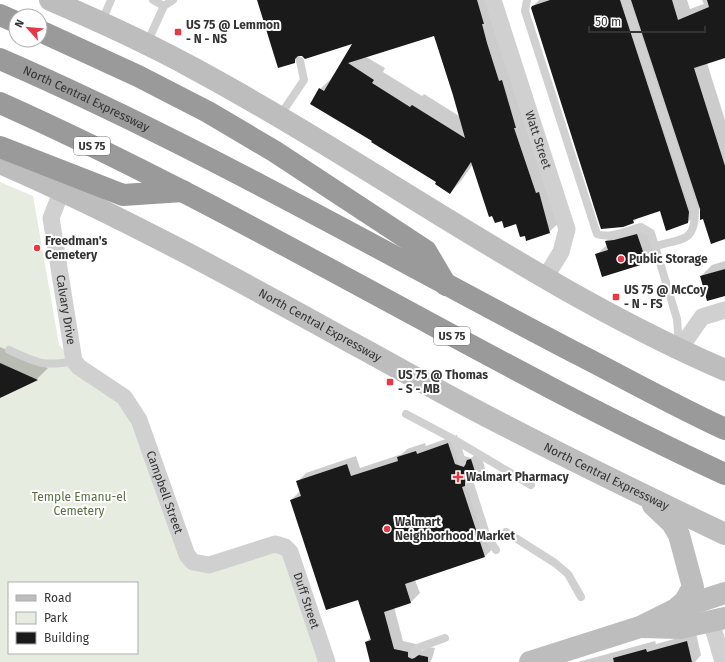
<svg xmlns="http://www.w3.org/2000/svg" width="725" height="662" font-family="'Fira Sans',sans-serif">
  <rect width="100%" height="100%" fill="#fff"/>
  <path fill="#e6ecdf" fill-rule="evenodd" d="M0,182L33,196L59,344H58L105,392L125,408L184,562L272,549L285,555L323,662H0ZM9,583H137V653H9Z"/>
  <path fill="#0003" fill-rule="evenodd" d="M258,0H492L561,221L549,232L502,220L473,164L461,181L450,193L437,182L373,140L320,89L332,78L355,42L301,55L294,62ZM435,35L459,116L424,94L422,96L383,72L385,68L366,57Z
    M539,0H687L690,9L704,4L702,0H725V57L707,63L725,120V238L704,217L700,205L699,211L688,222L660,210L638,217L633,222L533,6Z
    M646,226L655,253L646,262L596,255L607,245L606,241L614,232Z
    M725,261V294L701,276L712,265Z
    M0,347L48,368L37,379L0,397Z
    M457,435L464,456L471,458L480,451L486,472L478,481L470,476L494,548L485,556L415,580L420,593L411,602L394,607L403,641L416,644L417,648L422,651L428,647L435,648L432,659L430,662H370L371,659L366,642L371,637L358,599L291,500L300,491L297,482L306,473L356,456L360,468L402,454L407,449L425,443L426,446Z
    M696,633L701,655L695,662H578L655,641L656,644Z"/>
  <path fill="#1a1a1a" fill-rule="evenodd" d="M257,0H477L484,24H482L487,43L499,81L502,80L516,128H514L536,193L539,192L550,233L526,241L525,236L520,237L516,224L504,228L502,221L495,223L492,216L489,217L471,162L450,194L435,184L436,182L371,142L372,141L310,104L319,88L324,91L352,44L305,59L302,56H298L295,59V63L278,68ZM434,36L453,95L465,138L412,105L410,107L372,83L374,80L348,63Z
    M550,0H620L689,212L688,223L666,231L660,211L633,220L634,223L623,227L601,229L531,8L532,6Z
    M631,0H672L678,20L709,7L707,0H725V58L694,68L725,166V239L711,244L703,219L700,220V209Z
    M637,234L647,263L602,277L595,254L608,250L605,241L614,240Z
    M725,269V296L707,301L700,276Z
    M0,363L38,380L0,398Z
    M448,443L455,464L464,467L467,460L471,459L478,481L475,482L472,479H468L465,482V486L462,487L485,557L405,584L411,603L384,612L394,649L408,652V657L412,659L419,655L428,657V662H370L365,642L371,640L358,600L326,610L290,500L301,496L296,481L347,464L351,476L398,461L397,457L416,451L417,454Z
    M687,641L692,662H614L613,658L646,649L647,652Z"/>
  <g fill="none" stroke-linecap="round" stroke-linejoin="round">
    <path stroke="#d0d0d0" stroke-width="8" d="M153,0L164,6
      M527,0L525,11L597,234C610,239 628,230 641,227L651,233L677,319L679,345
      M625,0L695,211C695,243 682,238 656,246
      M102,21L111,0
      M147,43L164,6L173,0
      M279,117L304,80L300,61
      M9,350C37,363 44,367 74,361
      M406,414L455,440L531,485
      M455,440L462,462
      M470,484L486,534L496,550
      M506,532L555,563L568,574L581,597
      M413,654L417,648L445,638"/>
    <g stroke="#d0d0d0" stroke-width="17">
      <path id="s1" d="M493,0L567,229L561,252L545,278"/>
      <path id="s2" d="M62,190L51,218L74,361L79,367L124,397L139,420L187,555L193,562L209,565L275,544L285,547L290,552L327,662"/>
      <path d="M679,350L702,317L725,310"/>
      <path d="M711,621L723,662"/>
    </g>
    <g stroke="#bdbdbd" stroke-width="22">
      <path d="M50,0C99,21 147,43 193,68C373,165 538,289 725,370"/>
      <path id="s3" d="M0,163C145,226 283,305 421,381C521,436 622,485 725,534"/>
      <path d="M653,505L672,523L679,535L693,587L685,601L676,609"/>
      <path d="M641,627L680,628L725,618"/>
      <path d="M530,662L640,627L676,609L725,593"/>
    </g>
    <g stroke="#9a9a9a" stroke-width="22">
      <path d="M0,15L16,22"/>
      <path d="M40,31L138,76L208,112L274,151L426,251L446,285"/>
      <path id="s4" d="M0,59C196,144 382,252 572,351C623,377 673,405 725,429"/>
      <path d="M0,103C249,214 478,360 725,474"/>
      <path d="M0,147L123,195L183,191"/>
    </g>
  </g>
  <g fill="#e63946" stroke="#fff" stroke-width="1.5">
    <rect x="174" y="28" width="8" height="8" rx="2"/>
    <circle cx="37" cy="248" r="4"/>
    <circle cx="621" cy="259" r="4"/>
    <rect x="612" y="293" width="8" height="8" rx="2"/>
    <rect x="386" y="378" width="8" height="8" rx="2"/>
    <path d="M456 471h4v4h4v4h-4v4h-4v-4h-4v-4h4z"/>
    <circle cx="387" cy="529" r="4"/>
  </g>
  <g text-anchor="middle" stroke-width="4" stroke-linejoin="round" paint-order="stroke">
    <g fill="#fff" stroke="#707070" stroke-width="1">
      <rect x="74" y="137" width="36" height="18" rx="3"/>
      <rect x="434" y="327" width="36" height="18" rx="3"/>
    </g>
    <g font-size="11" font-weight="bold" fill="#333">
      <text x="92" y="150">US 75</text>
      <text x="452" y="340">US 75</text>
    </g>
    <g font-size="12" font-weight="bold" fill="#333" stroke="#fff" text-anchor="start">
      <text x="186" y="29">US 75 @ Lemmon<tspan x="186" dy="14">- N - NS</tspan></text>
      <text x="45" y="245">Freedman's<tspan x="45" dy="14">Cemetery</tspan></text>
      <text x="629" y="263">Public Storage</text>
      <text x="624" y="294">US 75 @ McCoy<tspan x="624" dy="14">- N - FS</tspan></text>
      <text x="398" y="379">US 75 @ Thomas<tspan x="398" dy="14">- S - MB</tspan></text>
      <text x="466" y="481">Walmart Pharmacy</text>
      <text x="395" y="526">Walmart<tspan x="395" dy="14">Neighborhood Market</tspan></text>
    </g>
    <g font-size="12" fill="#333" stroke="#fff">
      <text dy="4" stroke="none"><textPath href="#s4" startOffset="95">North Central Expressway</textPath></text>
      <text dy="4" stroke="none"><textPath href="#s1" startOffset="147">Watt Street</textPath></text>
      <text dy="4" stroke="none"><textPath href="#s2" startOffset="123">Calvary Drive</textPath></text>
      <text dy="4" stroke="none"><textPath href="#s3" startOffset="359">North Central Expressway</textPath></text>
      <text dy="4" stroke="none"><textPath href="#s3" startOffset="683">North Central Expressway</textPath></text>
      <text dy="4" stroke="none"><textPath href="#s2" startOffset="341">Campbell Street</textPath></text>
      <text dy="4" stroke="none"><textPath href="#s2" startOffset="571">Duff Street</textPath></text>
    </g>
    <g font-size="12" fill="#56703f" stroke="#fff">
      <text x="79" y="501">Temple Emanu-el<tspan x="79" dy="14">Cemetery</tspan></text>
    </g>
  </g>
  <rect x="8" y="582" width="130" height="72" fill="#ffffff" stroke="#adadad"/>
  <rect x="16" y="595" width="20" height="6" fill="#bdbdbd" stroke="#adadad"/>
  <text x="44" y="602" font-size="12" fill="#333333">Road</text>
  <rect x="16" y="612" width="20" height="12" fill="#e6ecdf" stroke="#adadad"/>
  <text x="44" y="622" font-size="12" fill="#333333">Park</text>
  <rect x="16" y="632" width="20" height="12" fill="#1a1a1a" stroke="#adadad"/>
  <text x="44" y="642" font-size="12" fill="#333333">Building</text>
  <g transform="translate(28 28) rotate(297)"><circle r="19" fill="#ffffff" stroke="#adadad"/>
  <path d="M0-3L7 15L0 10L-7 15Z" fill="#e63946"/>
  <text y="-6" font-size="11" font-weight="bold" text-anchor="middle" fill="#333333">N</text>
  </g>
  <path d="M589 26v6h116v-6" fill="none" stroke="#333333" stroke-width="2"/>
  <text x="595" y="26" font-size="12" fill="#333333" stroke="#ffffff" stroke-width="3" paint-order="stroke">50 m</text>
</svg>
